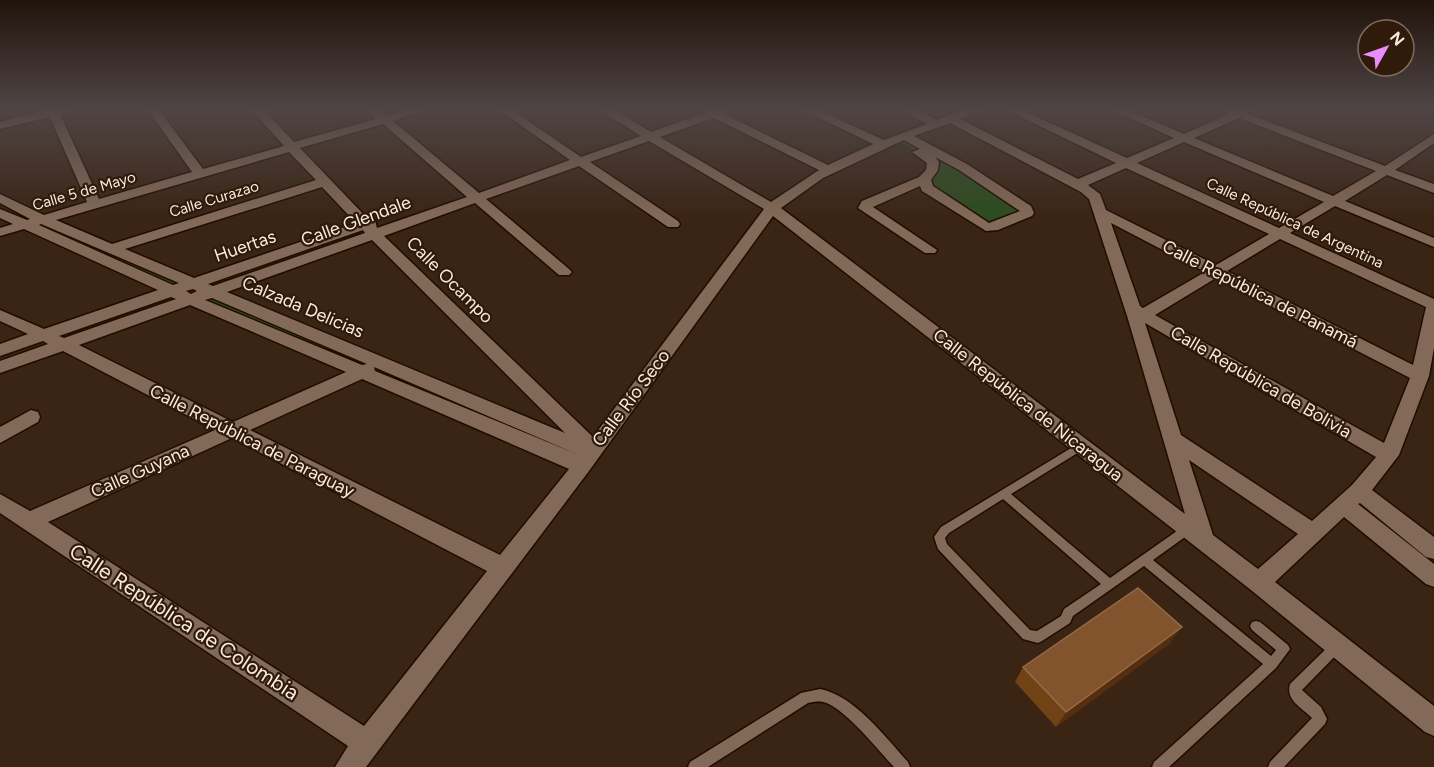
<svg xmlns="http://www.w3.org/2000/svg" width="1434" height="767" font-family="Figtree,sans-serif">
  <rect width="100%" height="100%" fill="#3a2414"/>
  <path fill="#2c4c1f" d="M904,137L1026,209L986,227L927,188L929,158L896,139Z
    M42,222L193,282L174,288L31,225Z
    M214,295L587,450L581,460L199,299Z"/>
  <g fill="none" stroke-linecap="round" stroke-linejoin="round">
    <g stroke="#200c01" stroke-width="3">
      <path id="lane" d="M1081,442L1084,443L1086,446L1084,449L1011,494L1110,578L1184,526L1188,525L1192,526L1193,529L1192,532L1153,560L1271,656L1276,650L1252,630L1250,626L1252,622L1256,621L1260,622L1288,645L1290,649L1276,668L1169,767H1152L1154,762L1263,664L1144,566L1073,616L1070,623L1042,641L1038,643L1023,639L938,549L934,537L941,527ZM1003,499L1101,584L1064,609L1061,616L1037,631L1030,630L947,544L945,538L949,533Z
        M1337,640L1341,642L1343,646L1341,650L1302,690L1321,707L1327,719L1325,724L1284,767H1268L1270,762L1312,718C1302,708 1285,700 1290,684L1333,642Z
        M820,689C854,695 886,738 908,762L910,767H894C879,751 843,706 823,702C818,701 813,702 808,703L708,767H688L690,762L801,693Z"/>
    </g>
    <g stroke="#200c01" stroke-width="3">
      <path id="street" d="M48,110H68L60,114L99,199L192,172L148,110H159L203,169L284,146L252,110H264L294,142L376,119L368,110H380L387,116L405,110H424L393,121L479,193L570,160L499,110H512L581,157L641,136L600,110H614L651,132L705,113L704,110H730L724,114L828,165L873,144L803,110H818L884,140L927,124L903,110H918L937,120L963,110H980L960,119L1078,179L1116,163L1007,110H1022L1127,158L1174,138L1112,110H1128L1184,134L1229,114L1223,110H1249L1248,114L1385,166L1434,134V143L1395,170L1434,184V193L1387,175L1345,201L1434,238V247L1335,206L1290,233L1434,299V348L1429,376L1399,455L1372,490L1434,537V559L1426,557L1360,503L1358,504L1434,564V587L1426,584L1344,517L1275,582L1434,706V736L1425,732L1251,590L773,216L589,471L366,767H335L348,746L0,513V494L30,511L215,430L63,351L0,373V361L48,344L43,341L0,356V344L28,334L0,321V310L44,329L158,290L24,229L0,236V228L13,224L0,218V209L27,220L30,219L0,203V194L44,215L87,202L50,117L0,129V122ZM714,118L819,170L771,202L660,137ZM1239,118L1376,171L1333,196L1194,138ZM950,123L1081,192L1089,199L1128,319L1185,514L781,208L823,178L904,140L920,149L912,152L927,163L926,170L919,177L862,201L858,208L925,253H935L937,250L873,207L920,186L922,191L986,231L998,230L1032,216L1034,213L1031,206L967,164L914,136ZM383,124L467,197L377,228L375,220L368,219L300,148ZM649,141L764,209L593,437L384,236L475,203L559,275H569L572,272L569,269L486,199L579,166L668,227H678L680,224L678,221L590,162ZM1184,142L1324,202L1279,228L1137,163ZM289,152L316,180L112,244L56,220ZM935,157L959,170L1020,211L989,223L933,186L931,180L938,170L939,162ZM1126,168L1269,234L1216,265L1106,210L1100,194L1088,185ZM322,187L356,223L194,278L125,249ZM1111,223L1205,272L1143,308L1140,306ZM41,224L179,283L173,285L39,225ZM363,230L365,233L213,286L208,284ZM1280,239L1426,307L1413,365L1227,271ZM372,240L565,433L227,292ZM1216,278L1410,378L1384,443L1155,315ZM193,289L197,291L191,294L186,291ZM171,297L176,299L64,338L59,336ZM212,298L367,364L362,365L205,300ZM190,305L346,372L233,422L79,345ZM1145,323L1376,457L1352,485L1312,521L1181,435ZM374,367L579,455L375,371ZM362,379L569,469L500,555L250,430ZM232,438L487,571L364,726L48,522ZM1189,460L1298,534L1258,569L1213,535Z
        M31,410L38,412L40,417L38,422L0,443V427Z"/>
    </g>
    <use href="#lane" fill="#836957" fill-rule="evenodd"/>
    <use href="#street" fill="#836957" fill-rule="evenodd"/>
  </g>
  <path fill="#724217" d="M1170,643L1056,727L1015,682L1023,667Z"/>
  <path fill="#562e0d" d="M1182,627L1170,643L1056,727L1066,712Z"/>
  <path fill="#81542d" stroke="#946b49" stroke-width="1.5" d="M1138,588L1182,627L1066,712L1023,667Z"/>
  <linearGradient id="sky" x2="0" y2="1"><stop stop-color="#20140b"/><stop offset="0.5" stop-color="#4f4545"/><stop offset="1" stop-color="#4f4545" stop-opacity="0"/></linearGradient>
  <rect width="1434" height="218" fill="url(#sky)"/>
  <g text-anchor="middle" stroke-width="4.5" stroke-linejoin="round" paint-order="stroke">
    <g font-size="15" fill="#f9eae0" stroke="#301a0a">
      <text transform="translate(84 191) rotate(-16)" y="5">Calle 5 de Mayo</text>
      <text transform="translate(214 199) rotate(-17)" y="5">Calle Curazao</text>
      <text transform="translate(1295 223) rotate(25)" y="5">Calle República de Argentina</text>
    </g>
    <g font-size="18" fill="#f9eae0" stroke="#301a0a">
      <text transform="translate(356 221) rotate(-20)" y="6">Calle Glendale</text>
      <text transform="translate(245 246) rotate(-19)" y="6">Huertas</text>
      <text transform="translate(450 280) rotate(45)" y="6">Calle Ocampo</text>
      <text transform="translate(1260 294) rotate(27)" y="6">Calle República de Panamá</text>
      <text transform="translate(303 307) rotate(23)" y="6">Calzada Delicias</text>
      <text transform="translate(1261 382) rotate(30)" y="6">Calle República de Bolivia</text>
      <text transform="translate(631 398) rotate(-53)" y="6">Calle Río Seco</text>
      <text transform="translate(1028 405) rotate(38)" y="6">Calle República de Nicaragua</text>
      <text transform="translate(252 441) rotate(27)" y="6">Calle República de Paraguay</text>
      <text transform="translate(140 471) rotate(-24)" y="6">Calle Guyana</text>
    </g>
    <g font-size="21" fill="#f9eae0" stroke="#301a0a">
      <text transform="translate(184 622) rotate(33)" y="7">Calle República de Colombia</text>
    </g>
  </g>
  <g transform="translate(1386 48) rotate(50)"><circle r="28" fill="#301a0a" stroke="#806d60" stroke-width="1.5"/>
  <path d="M0-4.5L10 22L0 15L-10 22Z" fill="#ea8dfc"/>
  <text y="-9" font-size="16" font-weight="bold" text-anchor="middle" fill="#f9eae0">N</text>
  </g>
</svg>
